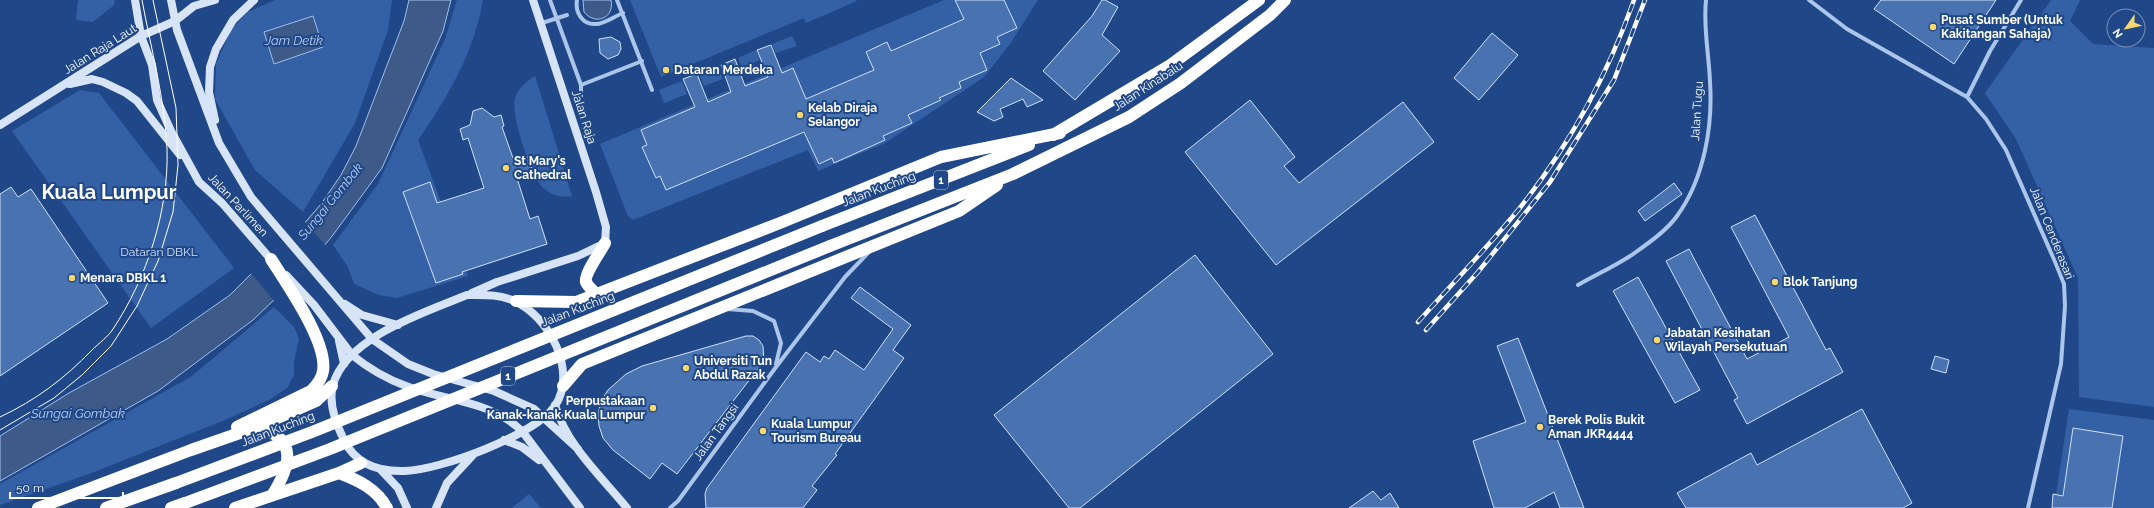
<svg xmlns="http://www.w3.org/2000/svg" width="2154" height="508" font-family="Raleway,sans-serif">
  <rect width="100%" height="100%" fill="#204889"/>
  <path fill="#3461a6" d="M78,0H115L114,5L93,22L76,20Z
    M275,0H392L388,30L355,123L303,212L255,170L215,99L216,64L231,30L248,12Z
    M457,0H483C474,52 448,97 418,140L468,276L397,298L379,295L354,284L348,267L333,245L378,184L445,39Z
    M630,0H856L857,1L806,23L804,18L661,77Z
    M944,0H1038L1010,44L984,77L885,143L818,171L808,150L633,220L628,216L600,144Z
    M2051,0H2080L2070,21L2093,44L2154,48V407L2079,397L2078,278L2016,139L1985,93Z
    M792,36L797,46L776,53L772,44Z
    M756,50L760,60L742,68L738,58Z
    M718,66L723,79L704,86L699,73Z
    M535,76L572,196C561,198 552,195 543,188C531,177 510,113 515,98C519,87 526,82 535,76Z
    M682,81L687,94L664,103L659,90Z
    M80,90L99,93L234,268L151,328L12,131Z
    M274,307L294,327L299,339L294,361V375L287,388L269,400L225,420L89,474L0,505V484L192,376Z
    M2069,409L2154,420V508H2054Z
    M529,494L541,508H512Z"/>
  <path fill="#3d5a89" stroke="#9fbfec" d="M409,0H451L443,31L382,168L333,235L299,276L253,320L158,391L0,481V436L69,393L167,339L230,295L259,266L282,249L321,204L341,175L356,146L394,47L404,21Z
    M583,0H611C615,18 595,26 584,12Z
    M313,16L323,47L274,64L264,32Z"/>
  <path fill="#204889" d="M304,221L326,246L276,303L250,272L281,247Z"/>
  <path fill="#4972b1" stroke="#d0e0f8" d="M955,0H1004L1017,28L997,37L1000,44L980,53L987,70L959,82L961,88L939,98L941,100L908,115L912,123L883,136L885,140L834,163L832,158L819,164L804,132L666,190L660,176L656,178L642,147L647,145L641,130L695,107L683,79L697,74L708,102L731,92L721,65L735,59L745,86L768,77L757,50L771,45L782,73L793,68L806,99L874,70L866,52L887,42L891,51L964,19Z
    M1102,0H1105L1118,7L1102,35L1120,51L1075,100L1043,71L1092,16Z
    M1881,0H1996L1954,64L1874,9Z
    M1492,33L1518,55L1479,100L1454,78Z
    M611,37L620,42L621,49L618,55L608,59L600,53L599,39Z
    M1011,78L1043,100L1027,107L1023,99L1000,109L1003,117L994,121L977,112Z
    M1250,100L1295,157L1284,166L1299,183L1403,102L1434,142L1276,265L1185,152Z
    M482,108L494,117L501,115L504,126L502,127L514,161L528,157L532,170L516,175L530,219L538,216L547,244L462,272L463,274L436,283L403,192L430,182L437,203L484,188L468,138L463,140L460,129L470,125L473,111Z
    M1674,183L1682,194L1645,221L1638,211Z
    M11,187L18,197L31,189L108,303L0,376V194Z
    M1755,215L1826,350L1830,348L1843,372L1747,424L1734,400L1738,398L1666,261L1689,249L1747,359L1789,337L1731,227Z
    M1195,255L1273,354L1080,508H1069L994,415Z
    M1638,277L1700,390L1675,403L1613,291Z
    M860,287L911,325L893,350L904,358L835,454L837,455L812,486L817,490L803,508H706L705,494L707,488L806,352L820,362L824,356L829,359L835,350L864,370L893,329L851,298Z
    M746,336H753L759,340L763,346L764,361L677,474L662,463L650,479L613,450L603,438L599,426L598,414L601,401L608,390L626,374L642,366Z
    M1518,338L1584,508H1560L1554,492L1525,508H1494L1473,441L1526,422L1497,346Z
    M1935,356L1949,360L1946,373L1931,369Z
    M1862,409L1912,503L1903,508H1686L1677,493L1751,453L1757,465Z
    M2073,428L2123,436L2112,508H2052L2053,494L2063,496Z
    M1373,491L1381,500L1390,493L1399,508H1349Z"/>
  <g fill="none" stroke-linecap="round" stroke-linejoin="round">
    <path stroke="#abc5eb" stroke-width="4" d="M550,0L581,85V96
      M577,0C575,12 582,25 596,24C604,24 615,16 623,13
      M617,0L652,90
      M1809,0L1847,29L1967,97L1986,119L2006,150L2056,264L2064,284L2065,306L2061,364L2028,508
      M542,23L567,15
      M581,85L642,61
      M1967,97L1990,51L2021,0
      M1578,285C1597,274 1618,265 1636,252C1650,242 1667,230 1677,216C1704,179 1713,126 1710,82C1709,54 1703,28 1706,0
      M727,309L753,311L774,321L781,343L776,364
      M670,508L678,501L776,367L845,277L869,252"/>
    <path stroke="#d7e4f8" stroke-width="8" d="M135,0L141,36L152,65L157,100L171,131L199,182L222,203L274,263
      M171,0L177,30L219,143L251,197L372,339L408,364L433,374L494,391L534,409L578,449
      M70,84L92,79L103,82L126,93L137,101L180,155
      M215,120L209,92L210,67L216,49L233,20L254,0
      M0,125L141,36L175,21L194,6L215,0
      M286,275L314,305L352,355C368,368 387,379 406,386C445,401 490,400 522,431L580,508
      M472,293L497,282L578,256L605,243L606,227L596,192L533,0
      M467,295C484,295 499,294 514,301C549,316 578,371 555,406C535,435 440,470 405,471C379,472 356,465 344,440C336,424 328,403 333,385C346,337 426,312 467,295Z
      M345,304L362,315L398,325
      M339,341L344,364
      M555,405C567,446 601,476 627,508
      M504,440L522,447L539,460
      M381,470L398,488L407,508
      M436,508L447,483L473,455"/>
    <path stroke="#fff" stroke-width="12" d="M1053,135L1169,66L1259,0
      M822,226L1029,145
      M830,246L1013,174L1129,117L1181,83L1270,15L1285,0
      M596,294C593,290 588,287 586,282C584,274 601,251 605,243
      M516,301L576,302L780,223L941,157L1060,133
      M563,386L582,364L959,211L997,185
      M237,427L311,391C317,385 322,379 323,371C328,342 286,283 271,259
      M257,427C298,438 291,465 273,494
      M339,473C358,480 377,489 387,508
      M38,508L191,450L257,427L316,401L332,386
      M106,508L176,483
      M171,508L185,503
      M235,508L339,473L361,463"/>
    <path stroke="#fff" stroke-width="1" d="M0,417C36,400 64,379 92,350C99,343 108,337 113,329C147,278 169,210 167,149C165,99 151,49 142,0
      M0,430L54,398L82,375L111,346L137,306L158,261L173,212L178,165L176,108L153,0"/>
    <g stroke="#fff" stroke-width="4.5">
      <path id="rail" d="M1418,322C1451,285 1487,248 1519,209C1568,147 1608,74 1634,0
        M1426,330L1478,272L1550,182L1614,80L1645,0"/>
    </g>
    <use href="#rail" stroke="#204889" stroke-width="3" stroke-dasharray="9" stroke-linecap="butt"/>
    <path stroke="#fff" stroke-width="12" d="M176,483L312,432L822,226
      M185,503L330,449L830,246"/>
  </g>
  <g fill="#f8d76c" stroke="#204889" stroke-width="1.5">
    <circle cx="1933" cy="27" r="4"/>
    <circle cx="666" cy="70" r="4"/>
    <circle cx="800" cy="115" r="4"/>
    <circle cx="506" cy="168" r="4"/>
    <circle cx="72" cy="278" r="4"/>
    <circle cx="1775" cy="282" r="4"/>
    <circle cx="1657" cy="340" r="4"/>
    <circle cx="686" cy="368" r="4"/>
    <circle cx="653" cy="408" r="4"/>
    <circle cx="1540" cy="427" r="4"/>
    <circle cx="763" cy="431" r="4"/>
  </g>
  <g text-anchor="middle" stroke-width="4" stroke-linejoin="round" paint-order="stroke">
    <g fill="#204889" stroke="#bcc8dc" stroke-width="1">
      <rect x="934" y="171" width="14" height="18" rx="3"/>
      <rect x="501" y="367" width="14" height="18" rx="3"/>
    </g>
    <g font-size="11" font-weight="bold" fill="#fff">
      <text x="941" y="184">1</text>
      <text x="508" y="380">1</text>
    </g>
    <g font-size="12" font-weight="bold" fill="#fff" stroke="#204889" text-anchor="start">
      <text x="1941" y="24">Pusat Sumber (Untuk<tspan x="1941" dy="14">Kakitangan Sahaja)</tspan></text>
      <text x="674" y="74">Dataran Merdeka</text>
      <text x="808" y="112">Kelab Diraja<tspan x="808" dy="14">Selangor</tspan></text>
      <text x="514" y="165">St Mary's<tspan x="514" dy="14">Cathedral</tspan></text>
      <text x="80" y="282">Menara DBKL 1</text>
      <text x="1783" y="286">Blok Tanjung</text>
      <text x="1665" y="337">Jabatan Kesihatan<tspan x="1665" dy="14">Wilayah Persekutuan</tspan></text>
      <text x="694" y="365">Universiti Tun<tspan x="694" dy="14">Abdul Razak</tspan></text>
      <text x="645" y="405" text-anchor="end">Perpustakaan<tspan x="645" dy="14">Kanak-kanak Kuala Lumpur</tspan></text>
      <text x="1548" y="424">Berek Polis Bukit<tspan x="1548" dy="14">Aman JKR4444</tspan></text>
      <text x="771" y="428">Kuala Lumpur<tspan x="771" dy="14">Tourism Bureau</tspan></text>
    </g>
    <g font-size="12" fill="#fff" stroke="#204889">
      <text transform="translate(100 49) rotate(-32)" y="4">Jalan Raja Laut</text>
      <text transform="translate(1148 86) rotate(-33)" y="4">Jalan Kinabalu</text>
      <text transform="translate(1697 111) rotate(-86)" y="4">Jalan Tugu</text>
      <text transform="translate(584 117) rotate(72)" y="4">Jalan Raja</text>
      <text transform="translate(879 189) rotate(-21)" y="4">Jalan Kuching</text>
      <text transform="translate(238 205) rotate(47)" y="4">Jalan Parlimen</text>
      <text transform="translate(2052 233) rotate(68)" y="4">Jalan Cenderasari</text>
      <text transform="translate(578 309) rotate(-21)" y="4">Jalan Kuching</text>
      <text transform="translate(278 429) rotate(-21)" y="4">Jalan Kuching</text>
      <text transform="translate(716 432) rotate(-54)" y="4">Jalan Tangsi</text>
    </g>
    <g font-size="12" fill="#d0e0f8" stroke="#204889">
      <text x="159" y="256">Dataran DBKL</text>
    </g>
    <g font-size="13" font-style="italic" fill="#b7cff2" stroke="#204889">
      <text x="294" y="45">Jam Detik</text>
      <text transform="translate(330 201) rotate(-51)" y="5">Sungai Gombak</text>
      <text x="78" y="418">Sungai Gombak</text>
    </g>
    <g font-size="20" font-weight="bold" fill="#fff" stroke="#204889">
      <text x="109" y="199">Kuala Lumpur</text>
    </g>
  </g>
  <g transform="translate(2126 28) rotate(237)"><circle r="19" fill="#204889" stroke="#7991b8"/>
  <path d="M0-3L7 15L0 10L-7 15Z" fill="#f8d76c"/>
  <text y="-6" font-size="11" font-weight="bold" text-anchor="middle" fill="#ffffff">N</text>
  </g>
  <path d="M10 492v6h113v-6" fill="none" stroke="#ffffff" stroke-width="2"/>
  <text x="16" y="492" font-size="12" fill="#ffffff" stroke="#204889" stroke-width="3" paint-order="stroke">50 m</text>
</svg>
